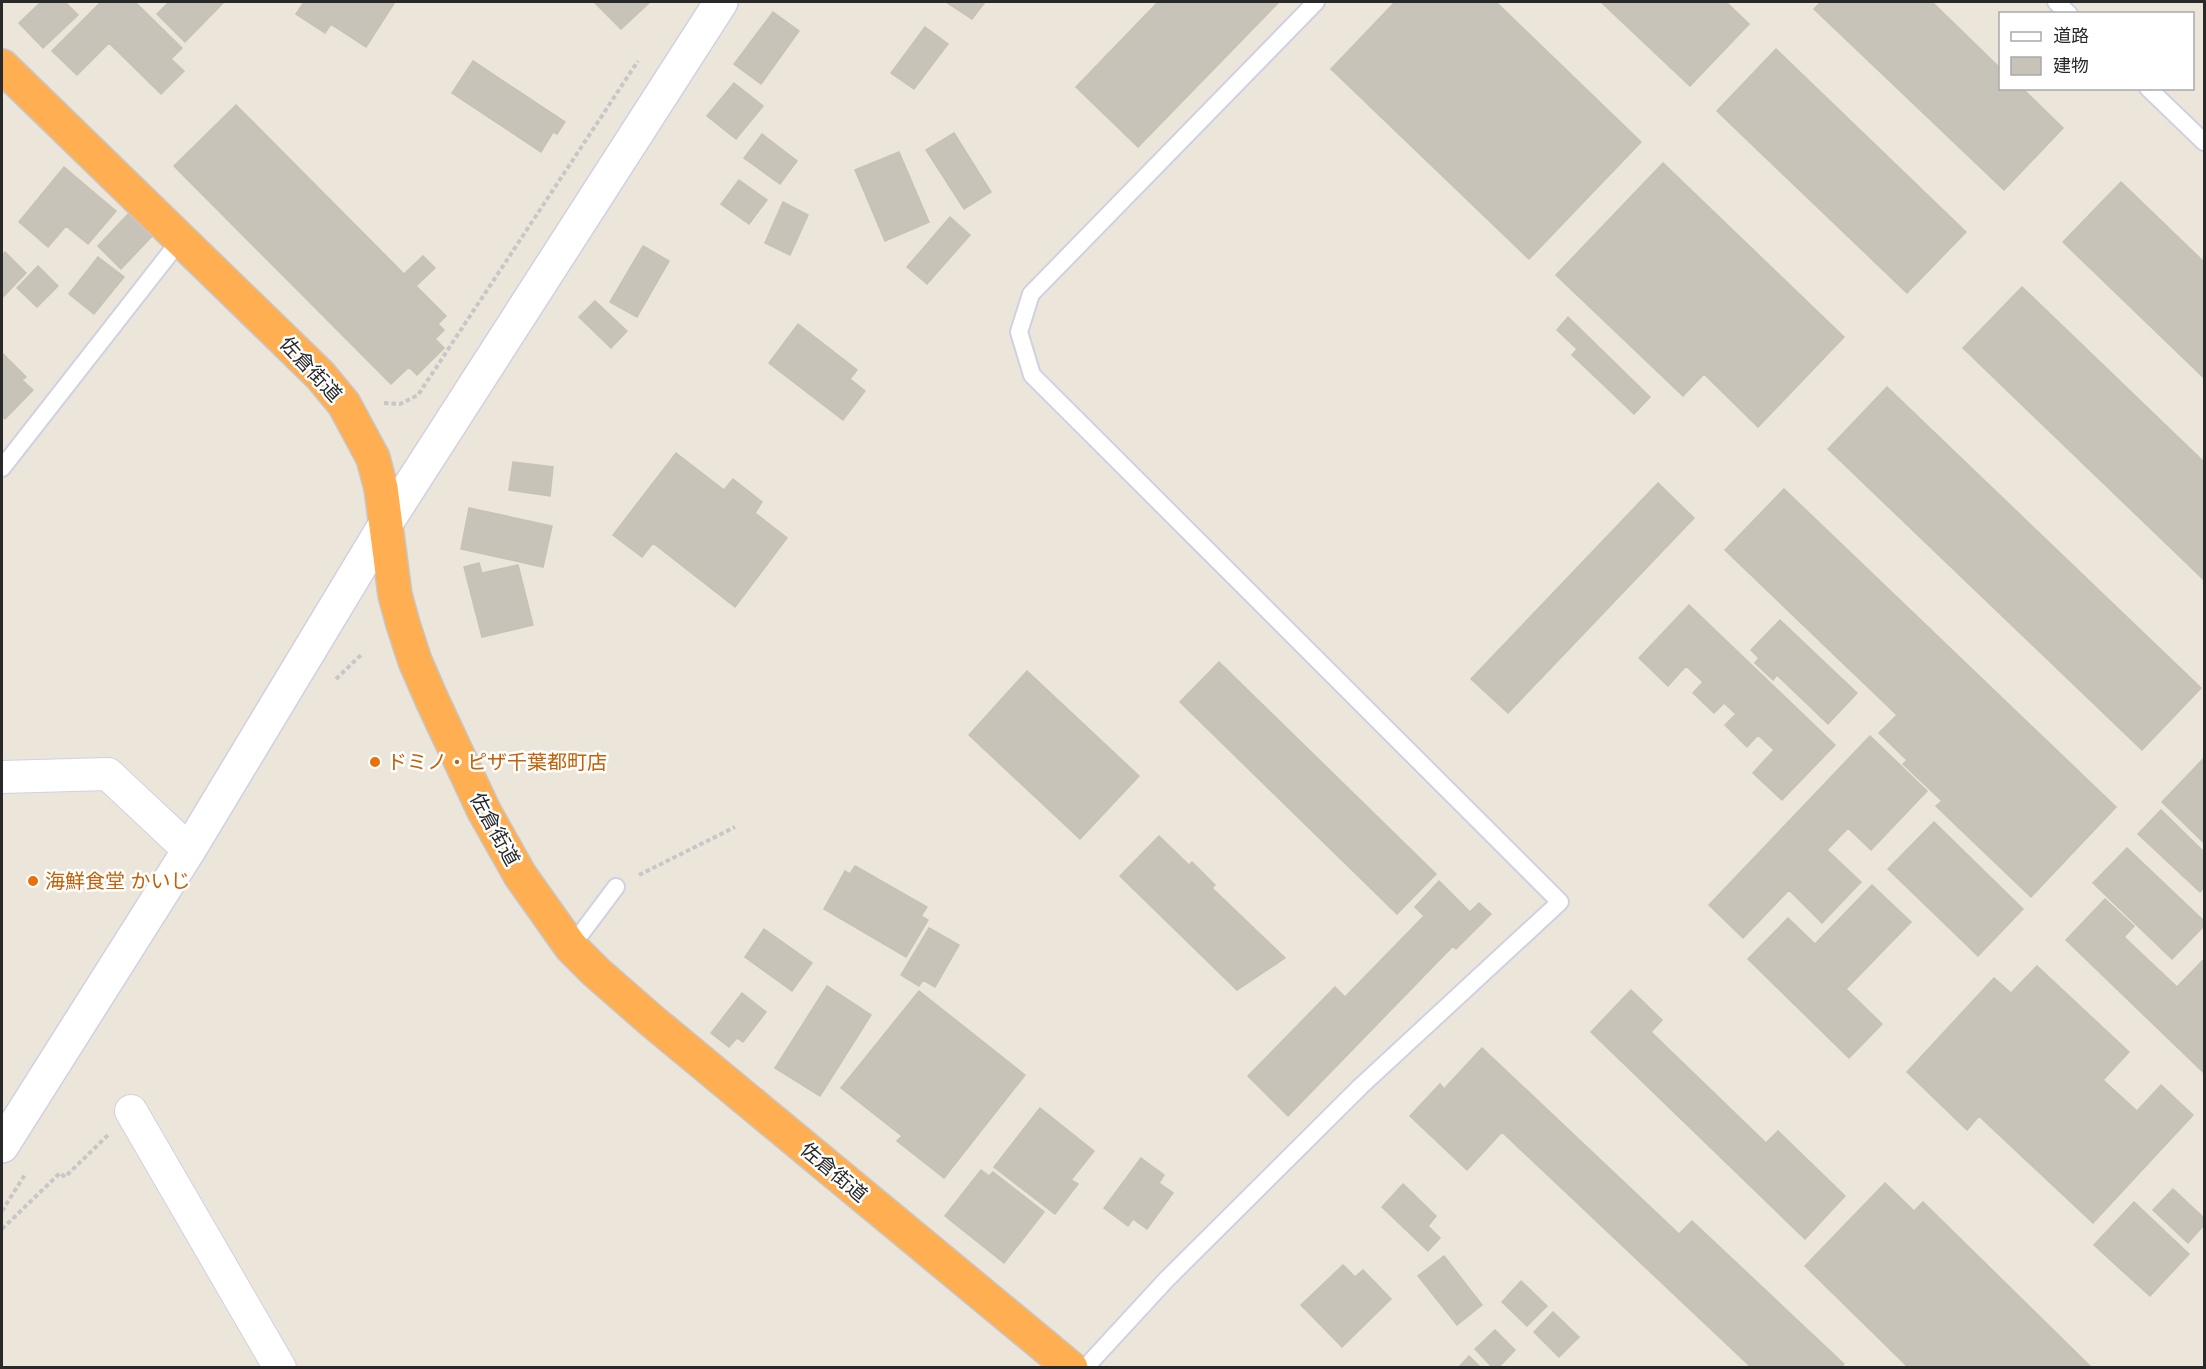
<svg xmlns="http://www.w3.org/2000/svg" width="2206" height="1369" font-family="Arial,'Noto Sans JP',sans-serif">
  <rect width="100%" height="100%" fill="#ece6da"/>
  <path fill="#c7c3b9" stroke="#c7c2b3" stroke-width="1.5" d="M41,2H65L78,15L43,48L19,23Z
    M101,2H135L182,48L171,59L184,71L161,94L109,43L77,75L52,51Z
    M169,2H224L185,42L157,14Z
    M304,2H395L366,47L331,24L325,33L296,14Z
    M594,2H650L621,29Z
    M946,2H985L972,19Z
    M1158,2H1279L1138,147L1076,87Z
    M1395,2H1496L1641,142L1529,259L1331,69Z
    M1601,2H1726L1749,24L1690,86Z
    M1821,2H1932L2000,68V88H2022L2063,128L2004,190L1814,9Z
    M773,12L799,31L761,84L734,64Z
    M925,27L948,44L914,89L891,73Z
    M1776,49L1966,232L1907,293L1717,111Z
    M473,61L565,122L557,134L553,132L541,152L452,93Z
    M734,83L763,106L736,139L707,116Z
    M236,105L404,274L423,256L435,268L416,286L446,316L438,324L444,330L435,339L444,348L417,375L409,367L391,384L174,166Z
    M954,133L991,192L964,209L926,150Z
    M762,134L797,161L780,184L744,158Z
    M899,152L929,222L885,241L855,170Z
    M1663,163L1844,337L1758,427L1704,374L1683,396L1556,275Z
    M64,167L116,211L88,244L66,226L48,247L19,222Z
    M739,180L767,200L749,224L721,204Z
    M2121,182L2204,262V378L2063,242Z
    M783,202L808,215L790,255L765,243Z
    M130,212L154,234L121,269L98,246Z
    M950,217L970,235L927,284L907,267Z
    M643,246L669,261L637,317L610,302Z
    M5,252L26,273L2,298V256Z
    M98,257L124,277L94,314L69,294Z
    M38,266L58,286L37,307L17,288Z
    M2022,287L2204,462V580L1963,348Z
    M595,301L627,331L611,348L579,317Z
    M1568,317L1650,397L1634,414L1572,355L1577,349L1557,330Z
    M798,324L857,370L850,379L865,391L843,420L769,363Z
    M2,353L26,377L22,380L33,390L5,419L2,416Z
    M1887,387L2201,688L2142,750L1828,449Z
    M676,453L724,490L733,479L762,502L755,513L787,538L735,607L653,543L642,557L613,535Z
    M513,462L553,467L550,496L509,490Z
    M1658,483L1694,518L1508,713L1471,679Z
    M1784,489L2116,807L2031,897L1936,806L1942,801L1903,764L1907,760L1879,733L1897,715L1725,550Z
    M469,508L552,526L543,567L461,549Z
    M479,563L482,573L518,565L533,625L482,637L464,567Z
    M1689,605L1835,745L1782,800L1753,773L1774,750L1758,735L1747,747L1725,725L1736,714L1724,703L1714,713L1693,693L1703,682L1686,666L1668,686L1639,658Z
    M1780,620L1857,693L1828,724L1777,675L1773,680L1755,663L1759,658L1751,650Z
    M1219,662L1436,874L1397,914L1180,702Z
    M1027,671L1139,776L1080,839L969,735Z
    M1870,736L1927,791L1871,850L1848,828L1827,850L1861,882L1822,923L1789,890L1743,938L1709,905Z
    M2204,758V843L2162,802Z
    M2161,810L2204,852V887L2200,892L2138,834Z
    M1934,822L2023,909L1978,956L1888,869Z
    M1159,836L1189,865L1192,862L1215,885L1212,888L1285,958L1237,990L1120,876Z
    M2127,848L2204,921V926L2172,959L2093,883Z
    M855,866L927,907L921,916L928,920L906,957L824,909L845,871L850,874Z
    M1439,881L1470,912L1479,903L1491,914L1456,949L1453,946L1288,1116L1248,1076L1335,987L1345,997L1424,916L1415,907Z
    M1872,885L1911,922L1846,989L1882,1024L1849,1058L1748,959L1788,918L1815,944Z
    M2105,899L2134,926L2124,937L2177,987L2204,959V1073L2066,940Z
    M929,928L959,945L935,987L923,980L919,986L901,975Z
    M764,929L812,963L792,991L745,957Z
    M2037,966L2129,1052L2103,1080L2137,1111L2161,1085L2193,1115L2093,1223L1979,1116L1967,1130L1907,1072L1994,978L2011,993Z
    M827,986L871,1015L820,1096L775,1068Z
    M1631,990L1662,1020L1651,1032L1766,1143L1778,1131L1845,1196L1805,1239L1591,1032Z
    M919,991L1025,1075L944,1178L897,1141L902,1136L841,1088Z
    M742,993L766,1012L743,1042L737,1038L729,1047L711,1033Z
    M1482,1048L1679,1234L1692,1221L1844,1364L1840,1368H1752L1502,1132L1467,1170L1410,1116L1440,1084L1444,1089Z
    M1040,1108L1094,1151L1071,1180L1078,1184L1055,1214L994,1167Z
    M1141,1158L1164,1175L1159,1183L1173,1193L1147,1229L1133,1219L1128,1226L1104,1208Z
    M981,1170L989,1176L993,1172L1044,1212L1004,1263L945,1216Z
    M1885,1183L1914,1211L1923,1202L2092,1368H1909L1805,1266Z
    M1403,1184L1436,1216L1428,1226L1440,1238L1428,1251L1382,1207Z
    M2173,1189L2204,1218V1225L2188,1243L2153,1210Z
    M2134,1202L2189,1254L2150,1296L2094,1245Z
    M1444,1256L1482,1305L1457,1325L1418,1276Z
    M1343,1265L1355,1277L1363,1270L1391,1299L1342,1347L1301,1305Z
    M1521,1281L1547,1306L1527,1326L1502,1302Z
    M1553,1312L1579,1337L1559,1357L1534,1332Z
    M1495,1330L1515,1350L1498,1368H1493L1475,1349Z
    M1469,1356L1481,1368H1458Z"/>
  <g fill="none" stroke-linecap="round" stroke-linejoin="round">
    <g stroke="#cfd1e3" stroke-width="20">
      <path id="lane" d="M2056,2L2069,14
        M2148,88L2204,142
        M2,468L181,239
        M571,947L616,887
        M1085,1368L1166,1280L1361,1086L1560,902L1032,375L1019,332L1031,294L1316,2"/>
    </g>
    <g stroke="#cfd1e3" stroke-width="34">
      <path id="street" d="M2,777L108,774L189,850
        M131,1111L280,1368"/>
    </g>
    <g stroke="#cfd1e3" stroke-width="36">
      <path id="secondary" d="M2,1146L189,850L385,525L721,2"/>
    </g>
    <g stroke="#c7c7c7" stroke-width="36">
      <path id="highway" d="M2,66L320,375L344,404L373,458L381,488L395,595L403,624L415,661L432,700L484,811L520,875L571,947L596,972L652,1021L1071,1368"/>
    </g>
    <path stroke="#c7c7c7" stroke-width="4" stroke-dasharray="4.5 3" stroke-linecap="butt" d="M384,403L400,404L418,395L638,61
      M336,679L363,653
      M639,875L735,827
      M2,1211L26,1173
      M2,1229L60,1173L65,1177L108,1135"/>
    <use href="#lane" stroke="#fff" stroke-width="16"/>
    <use href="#street" stroke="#fff" stroke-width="32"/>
    <use href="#secondary" stroke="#fff" stroke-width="33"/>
    <use href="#highway" stroke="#ffae51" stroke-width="33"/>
  </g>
  <g fill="#e8710a" stroke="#fff" stroke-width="2">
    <circle cx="375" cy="762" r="6"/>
    <circle cx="33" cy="881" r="6"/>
  </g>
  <g text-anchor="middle" stroke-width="5" stroke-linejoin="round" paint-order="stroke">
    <g font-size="20" fill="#292929" stroke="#fff">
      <text transform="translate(311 369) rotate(47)" y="7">佐倉街道</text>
      <text transform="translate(495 829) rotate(61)" y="7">佐倉街道</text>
      <text transform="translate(834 1172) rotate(40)" y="7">佐倉街道</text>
    </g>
    <g font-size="20" fill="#c56008" stroke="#fff" text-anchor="start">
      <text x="387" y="769">ドミノ・ピザ千葉都町店</text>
      <text x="45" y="888">海鮮食堂 かいじ</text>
    </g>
  </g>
  <rect width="2206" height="1369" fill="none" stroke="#292929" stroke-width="6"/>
  <rect x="1999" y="12" width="195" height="78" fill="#ffffff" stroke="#a9a9a9" stroke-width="1.5"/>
  <rect x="2011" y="32" width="30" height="9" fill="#ffffff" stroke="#a9a9a9" stroke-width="1.5"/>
  <text x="2053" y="42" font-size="18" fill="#292929">道路</text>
  <rect x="2011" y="57" width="30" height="18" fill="#c7c3b9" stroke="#a9a9a9" stroke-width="1.5"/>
  <text x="2053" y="72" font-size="18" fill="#292929">建物</text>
</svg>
